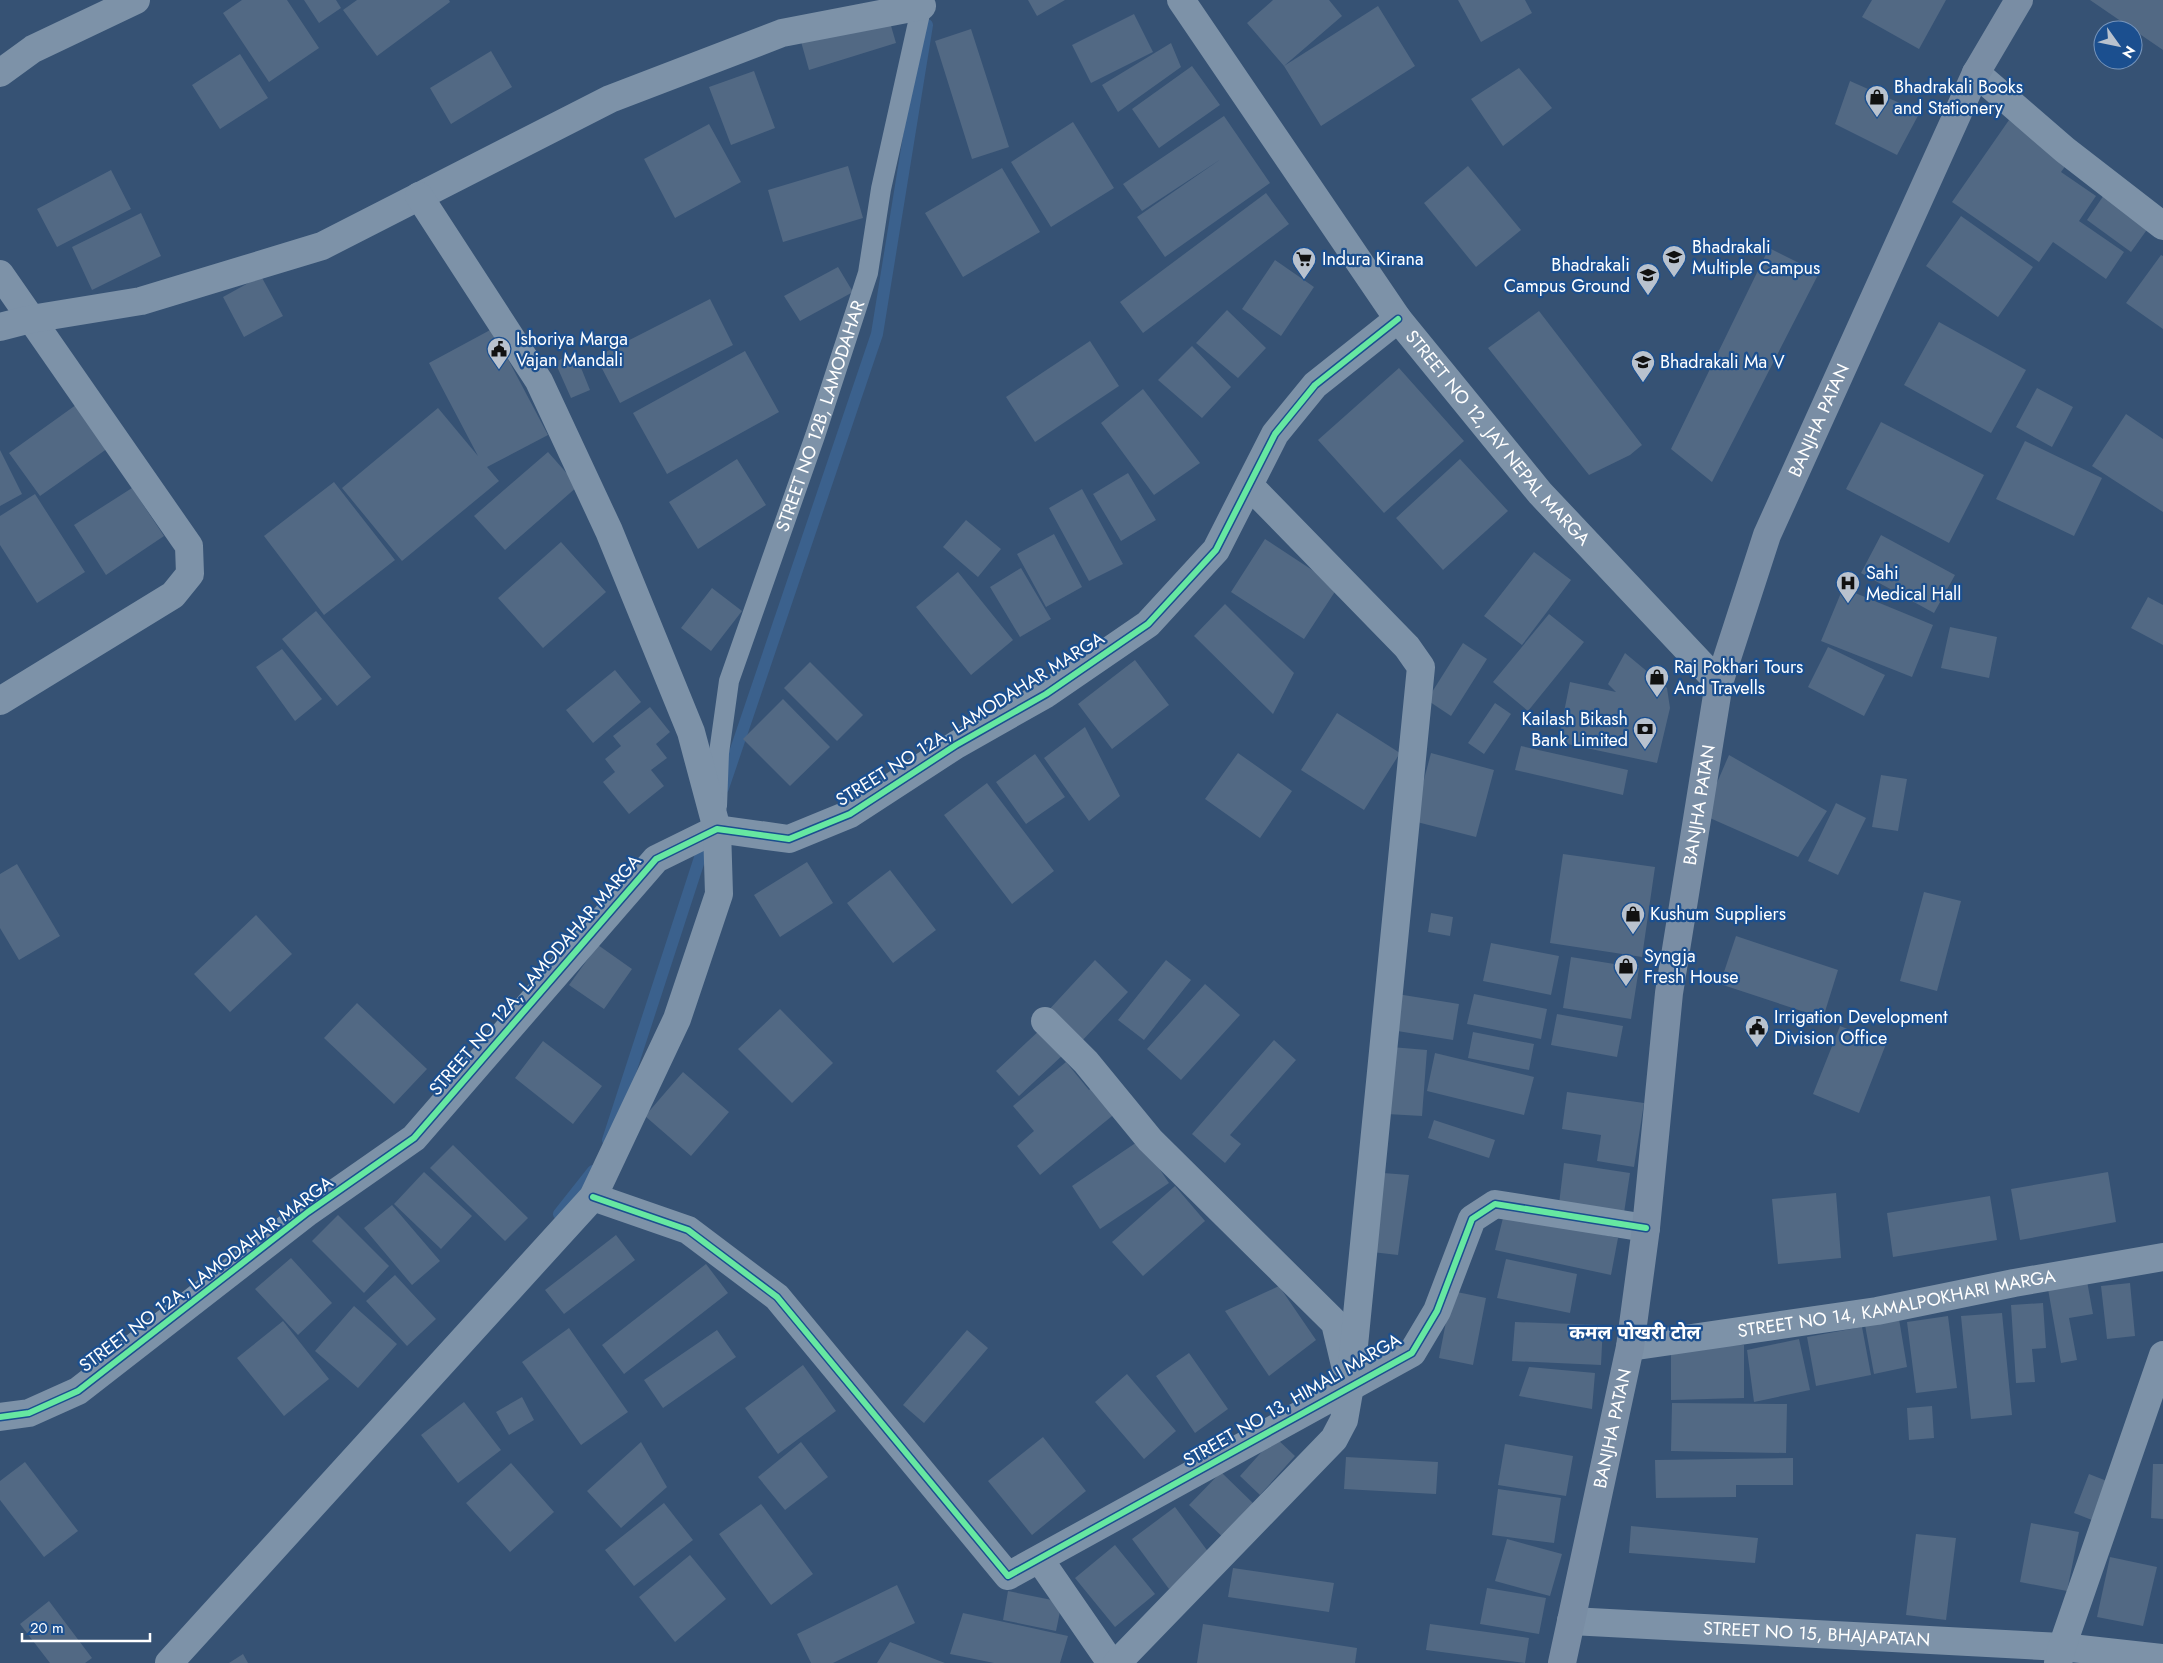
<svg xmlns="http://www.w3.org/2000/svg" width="2163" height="1663" font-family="Jost,'Noto Sans Devanagari',sans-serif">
  <rect width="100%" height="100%" fill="#365274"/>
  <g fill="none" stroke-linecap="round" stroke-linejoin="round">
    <path stroke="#3b618d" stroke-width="12" d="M723,788L877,334L927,25
      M608,1140L707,836
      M559,1214L593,1171"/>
  </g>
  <path fill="#526984" d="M242,0H287L319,48L269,82L223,13Z
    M304,0H336L341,8L319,23Z
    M357,0H449L450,2L377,56L343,10Z
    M1028,0H1065L1037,16Z
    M1273,0H1329L1342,16L1284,66L1247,23Z
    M1458,0H1525L1532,13L1481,42Z
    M1872,0H1946L1919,49L1862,17Z
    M2090,0H2163V50Z
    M1378,6L1415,66L1321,126L1284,66Z
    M887,12L896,43L809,70L800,38Z
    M1134,14L1153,52L1091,83L1072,45Z
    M971,29L1009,147L972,159L935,41Z
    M1171,43L1181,67L1118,112L1102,85Z
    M491,51L512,87L451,124L430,88Z
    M240,54L268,98L220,129L192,85Z
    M1192,66L1220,105L1159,148L1132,109Z
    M1519,68L1552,108L1503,146L1471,99Z
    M754,71L775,128L731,145L709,87Z
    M1850,81L1920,112L1897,155L1835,124Z
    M1224,116L1270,183L1165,257L1137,217L1221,159L1142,211L1123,184Z
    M2009,120L2069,161L2061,172L2096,196L2079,221L2124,252L2106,279L2053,242L2039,262L1952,202Z
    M1073,122L1114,188L1051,227L1011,162Z
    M709,124L741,182L675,218L644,159Z
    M848,166L863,218L783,242L768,190Z
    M1468,166L1521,230L1476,267L1424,203Z
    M1002,168L1040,232L963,277L925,213Z
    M111,170L131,209L57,247L37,209Z
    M2106,192L2151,224L2131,252L2087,220Z
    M1266,193L1289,224L1143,333L1120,302Z
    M141,213L161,256L92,290L72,247Z
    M1961,216L2033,267L1998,317L1926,266Z
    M1769,248L1819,273L1712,482L1671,449Z
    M2161,255L2163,256V329L2126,303Z
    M1275,260L1314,287L1281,336L1242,309Z
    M838,267L853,292L800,321L784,296Z
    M261,276L283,316L244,337L223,297Z
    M710,299L733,345L620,403L596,357Z
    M1227,310L1266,348L1238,378L1196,343Z
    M1539,311L1642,445L1630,455L1589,475L1488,348Z
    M1939,322L2026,370L1991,433L1904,385Z
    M492,329L548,435L487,467L499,481L402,561L342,488L438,408L478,456L429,363Z
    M1090,341L1119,386L1035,442L1006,397Z
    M1192,346L1231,387L1202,418L1158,380Z
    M745,351L779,412L667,474L633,413Z
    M575,353L590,390L571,398L555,362Z
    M1399,368L1464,441L1384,513L1318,440Z
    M2037,388L2073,407L2052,447L2016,427Z
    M1143,389L1200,463L1154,495L1101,423Z
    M80,402L111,446L40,496L9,453Z
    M2126,414L2163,439V512L2092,466Z
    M1881,422L1984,475L1949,543L1846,489Z
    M2025,441L2102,478L2074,536L1996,499Z
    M0,450L22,494L0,506Z
    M548,452L578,486L505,550L474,516Z
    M737,459L766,505L698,549L669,502Z
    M1460,459L1508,511L1443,570L1396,518Z
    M1128,473L1156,520L1121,541L1093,494Z
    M334,482L395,560L324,615L264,536Z
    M132,488L164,536L106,575L74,525Z
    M1082,489L1123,564L1089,581L1049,508Z
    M35,494L85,572L37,603L0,545V516Z
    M966,520L1001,549L978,577L943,547Z
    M1054,534L1082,587L1046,607L1017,554Z
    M1881,535L1955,575L1934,613L1861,573Z
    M1265,539L1338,587L1304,639L1231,592Z
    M561,542L606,592L543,648L498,598Z
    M1534,552L1571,580L1522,645L1484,616Z
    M1021,568L1051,619L1020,637L990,587Z
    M958,572L1013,640L971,675L916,607Z
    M712,588L742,611L711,651L681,628Z
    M1843,588L1933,625L1912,677L1821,641Z
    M2148,597L2163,605V645L2131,628Z
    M1225,604L1294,673L1273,714L1194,636Z
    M316,611L371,677L337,706L282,639Z
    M1549,614L1584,642L1528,711L1493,682Z
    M1950,627L1997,637L1989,678L1941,668Z
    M1463,643L1487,659L1451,716L1427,700Z
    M1828,647L1885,675L1864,716L1808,687Z
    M282,649L322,699L295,721L256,667Z
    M1625,653L1667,688L1670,708L1657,763L1558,742L1570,682L1616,692L1608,684Z
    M1135,660L1169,705L1112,749L1078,704Z
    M810,662L863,715L837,741L784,688Z
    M615,670L641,702L593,743L566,710Z
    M783,699L830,747L790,786L743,739Z
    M1495,703L1511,714L1484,754L1468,743Z
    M650,707L670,732L656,744L667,758L651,770L664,786L629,814L603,782L615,772L605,759L621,746L613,736Z
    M1337,713L1400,753L1364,810L1301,770Z
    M1085,727L1120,796L1089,821L1044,758Z
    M1521,746L1628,770L1623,795L1515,770Z
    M1238,753L1292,791L1260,838L1205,799Z
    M1431,753L1494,770L1476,837L1413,821Z
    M1035,754L1065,797L1026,824L996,782Z
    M1729,755L1827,811L1798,857L1703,815Z
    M1881,775L1907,779L1898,831L1872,827Z
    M987,783L1054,871L1012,904L944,815Z
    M1836,803L1866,818L1838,875L1808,861Z
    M1563,854L1655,867L1642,957L1550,943Z
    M807,862L833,903L780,937L754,895Z
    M17,864L60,936L19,960L0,928V874Z
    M890,870L936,930L893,963L847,903Z
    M1924,892L1961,901L1937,991L1900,981Z
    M1431,913L1453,917L1450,936L1428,932Z
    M256,915L292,954L230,1012L194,974Z
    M1736,936L1838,970L1823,1018L1720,984Z
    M1491,943L1559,956L1551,995L1483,981Z
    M598,945L632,969L604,1009L569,985Z
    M1571,957L1639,968L1631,1019L1563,1008Z
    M1095,960L1128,992L1079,1044L1046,1013Z
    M1166,960L1191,980L1144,1040L1118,1020Z
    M1205,984L1240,1015L1181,1080L1147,1049Z
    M1391,993L1459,1004L1453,1040L1385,1029Z
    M1474,994L1547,1009L1541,1039L1467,1024Z
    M357,1003L427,1069L394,1104L324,1038Z
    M780,1009L833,1063L792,1103L738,1049Z
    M1557,1014L1623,1026L1617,1057L1551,1045Z
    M1840,1026L1886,1044L1859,1113L1813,1094Z
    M1042,1028L1065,1053L1019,1096L996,1071Z
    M1473,1032L1534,1044L1529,1070L1468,1058Z
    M1274,1040L1296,1060L1230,1135L1241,1144L1225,1163L1192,1134Z
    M543,1041L602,1086L573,1124L515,1078Z
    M1391,1047L1427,1050L1422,1116L1387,1114Z
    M1435,1053L1534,1077L1524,1115L1427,1091Z
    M1066,1062L1089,1090L1095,1085L1117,1112L1040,1175L1017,1146L1034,1131L1013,1106Z
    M683,1072L729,1112L691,1156L645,1116Z
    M1567,1092L1644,1103L1634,1167L1597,1161L1601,1135L1562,1129Z
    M1434,1120L1495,1140L1489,1158L1428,1138Z
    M1140,1140L1169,1183L1100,1229L1072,1186Z
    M453,1145L528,1218L505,1241L430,1168Z
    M1564,1163L1630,1173L1624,1213L1559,1204Z
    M424,1172L472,1216L441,1249L394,1204Z
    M2108,1172L2116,1222L2020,1240L2011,1189Z
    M1383,1173L1409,1175L1398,1255L1372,1252Z
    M1175,1186L1205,1221L1143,1276L1112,1242Z
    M1836,1193L1841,1258L1778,1264L1772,1199Z
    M1990,1196L1997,1240L1893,1257L1887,1213Z
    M392,1205L440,1261L412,1285L364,1228Z
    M1504,1214L1618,1238L1611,1275L1495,1250Z
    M338,1215L389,1266L364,1293L312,1241Z
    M616,1235L635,1260L564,1314L545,1290Z
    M291,1258L332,1303L298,1335L255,1289Z
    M1506,1259L1577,1274L1570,1313L1497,1298Z
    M706,1264L728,1293L624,1374L602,1345Z
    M395,1275L436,1319L407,1346L366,1301Z
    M2087,1281L2093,1314L2069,1318L2077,1360L2061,1363L2048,1289Z
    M2130,1283L2135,1336L2107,1339L2101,1286Z
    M1279,1286L1316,1340L1269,1376L1225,1311Z
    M1452,1291L1486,1298L1473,1365L1439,1358Z
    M2043,1303L2046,1348L2032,1349L2035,1382L2016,1383L2011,1305Z
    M354,1306L397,1344L358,1388L315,1351Z
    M2002,1313L2012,1415L1971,1419L1961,1316Z
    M1948,1316L1957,1388L1916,1393L1907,1322Z
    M1899,1319L1907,1367L1874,1374L1865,1325Z
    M283,1321L329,1379L284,1416L237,1358Z
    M1515,1322L1603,1325L1601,1365L1512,1361Z
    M1862,1327L1871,1375L1816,1386L1807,1337Z
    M569,1328L628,1412L581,1445L522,1362Z
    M717,1330L736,1357L663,1408L644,1380Z
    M967,1330L988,1348L924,1423L903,1405Z
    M1799,1339L1810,1390L1754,1402L1747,1350Z
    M1744,1345V1398L1671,1400V1347Z
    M1189,1353L1228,1409L1195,1433L1156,1376Z
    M803,1365L836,1411L778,1454L745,1408Z
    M1529,1367L1595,1373L1592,1409L1519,1396Z
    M1127,1374L1176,1431L1144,1459L1095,1402Z
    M522,1397L534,1420L509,1435L496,1412Z
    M464,1402L501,1450L458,1483L421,1435Z
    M1672,1403L1787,1404L1786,1453L1671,1451Z
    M1932,1406L1934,1438L1909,1440L1907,1408Z
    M1043,1437L1086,1491L1032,1535L988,1481Z
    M1275,1437L1295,1456L1260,1495L1240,1476Z
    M641,1442L667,1487L621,1528L587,1491Z
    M801,1442L828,1477L785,1510L758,1477Z
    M1505,1444L1573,1456L1566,1496L1498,1485Z
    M1346,1457L1438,1462L1436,1494L1344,1489Z
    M1793,1458V1485H1736V1497L1656,1498L1655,1460Z
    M25,1462L78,1531L44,1557L0,1500V1481Z
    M511,1463L554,1512L510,1552L466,1503Z
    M2153,1464H2163V1519L2151,1518Z
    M1221,1472L1258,1508L1227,1541L1189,1505Z
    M2089,1474L2112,1483L2097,1522L2074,1513Z
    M1498,1489L1561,1498L1554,1543L1492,1535Z
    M664,1503L693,1540L634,1586L605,1550Z
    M761,1504L813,1574L771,1605L719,1534Z
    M1175,1507L1212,1557L1169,1589L1132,1539Z
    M2031,1523L2079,1532L2067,1591L2020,1582Z
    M1631,1526L1758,1538L1755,1563L1629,1553Z
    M1916,1534L1956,1538L1946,1620L1906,1615Z
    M1507,1539L1562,1554L1550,1596L1495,1581Z
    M1115,1545L1155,1594L1115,1627L1075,1578Z
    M690,1555L726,1599L675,1642L639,1597Z
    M2110,1557L2157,1567L2143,1626L2097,1617Z
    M1233,1568L1334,1583L1329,1612L1228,1597Z
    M897,1585L915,1623L833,1663H811L797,1634Z
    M1487,1588L1546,1598L1539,1634L1480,1624Z
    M1008,1591L1062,1602L1056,1631L1003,1620Z
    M49,1601L92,1658L85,1663H50L20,1624Z
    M963,1613L1068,1636L1060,1663H994L950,1654Z
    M1203,1624L1357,1648L1355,1663H1197Z
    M1430,1624L1529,1638L1525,1663L1426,1650Z
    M890,1642L945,1663H877Z
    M243,1654L248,1663H229Z"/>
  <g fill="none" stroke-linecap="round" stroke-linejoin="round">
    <path stroke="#7d92a8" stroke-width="20" id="s1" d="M717,806L719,753L729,681L815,436L868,273L881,189L923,0"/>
    <g stroke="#7d92a8" stroke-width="28">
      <path d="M0,73L33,49L136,0"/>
      <path d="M1976,73L2065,150L2163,226"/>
      <path d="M0,274L189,546L190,574L173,595L0,701"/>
      <path d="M0,327L31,319L141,301L322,246L610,99L782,33L922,6"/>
      <path d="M1045,1021L1086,1062L1150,1140L1335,1323L1345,1365"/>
      <path d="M593,1197L688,1230L777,1297L1008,1576L1412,1353L1437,1311L1472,1219L1495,1204L1646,1228"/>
      <path id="s2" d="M1630,1347L1877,1311L2014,1283L2163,1257"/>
      <path d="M0,1417L29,1413L78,1391L308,1212L414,1138L656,859L717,829L789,839L850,814L956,745L1046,694L1148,624L1216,550L1275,434L1315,385L1398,319"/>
      <path d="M1040,1560L1111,1663"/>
      <path id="s3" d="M1571,1621L2062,1647L2163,1658"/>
      <path d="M169,1663L593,1197L677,1019L719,894L717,829L691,732L609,531L539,381L419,196"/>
      <path d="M1117,1663L1334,1439L1344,1420L1350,1386L1421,667L1407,647L1250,486"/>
      <path d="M2058,1663L2062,1647L2163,1355"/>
    </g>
    <path stroke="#7d92a8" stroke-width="28" id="s4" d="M1181,0L1398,319L1540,493L1719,683"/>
    <path stroke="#798da4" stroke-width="28" id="s5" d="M1562,1663L1630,1347L1646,1228L1669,993L1719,683L1767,535L1976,73L2019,0"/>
    <g stroke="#1b4f8f" stroke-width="9">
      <path id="cycleway" d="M593,1197L688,1230L777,1297L1008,1576L1412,1353L1437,1311L1472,1219L1495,1204L1646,1228
        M0,1417L29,1413L78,1391L308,1212L414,1138L656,859L717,829L789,839L850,814L956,745L1046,694L1148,624L1216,550L1275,434L1315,385L1398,319"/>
    </g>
    <use href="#cycleway" stroke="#66e7a1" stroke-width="6"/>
  </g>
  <defs>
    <g id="shop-pin" transform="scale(1.25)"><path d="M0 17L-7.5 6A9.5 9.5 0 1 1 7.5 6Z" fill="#b9c2ce" stroke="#1b4f8f"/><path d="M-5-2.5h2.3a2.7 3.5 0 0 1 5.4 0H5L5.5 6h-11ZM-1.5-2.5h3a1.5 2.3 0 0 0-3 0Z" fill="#111"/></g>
    <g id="university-pin" transform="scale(1.25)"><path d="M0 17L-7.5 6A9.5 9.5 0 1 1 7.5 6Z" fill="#b9c2ce" stroke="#1b4f8f"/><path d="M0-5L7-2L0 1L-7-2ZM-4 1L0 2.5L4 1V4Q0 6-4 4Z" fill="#111"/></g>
    <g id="supermarket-pin" transform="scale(1.25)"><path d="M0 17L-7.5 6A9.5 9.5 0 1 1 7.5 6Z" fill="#b9c2ce" stroke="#1b4f8f"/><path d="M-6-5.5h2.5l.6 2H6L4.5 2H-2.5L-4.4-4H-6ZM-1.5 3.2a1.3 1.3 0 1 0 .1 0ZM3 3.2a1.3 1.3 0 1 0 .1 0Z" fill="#111"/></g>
    <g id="school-pin" transform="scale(1.25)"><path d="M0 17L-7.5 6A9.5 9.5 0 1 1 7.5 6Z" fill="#b9c2ce" stroke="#1b4f8f"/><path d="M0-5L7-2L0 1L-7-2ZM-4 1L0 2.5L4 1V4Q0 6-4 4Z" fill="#111"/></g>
    <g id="civic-pin" transform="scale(1.25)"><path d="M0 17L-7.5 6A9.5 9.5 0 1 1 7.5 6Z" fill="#b9c2ce" stroke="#1b4f8f"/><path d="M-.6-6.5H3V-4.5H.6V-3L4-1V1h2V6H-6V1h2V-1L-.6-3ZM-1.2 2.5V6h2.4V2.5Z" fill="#111"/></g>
    <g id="hospital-pin" transform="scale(1.25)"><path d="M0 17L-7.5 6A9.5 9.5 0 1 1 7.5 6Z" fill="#b9c2ce" stroke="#1b4f8f"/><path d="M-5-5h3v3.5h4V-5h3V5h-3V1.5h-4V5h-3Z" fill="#111"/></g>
    <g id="bank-pin" transform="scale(1.25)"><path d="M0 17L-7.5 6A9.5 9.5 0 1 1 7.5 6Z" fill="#b9c2ce" stroke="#1b4f8f"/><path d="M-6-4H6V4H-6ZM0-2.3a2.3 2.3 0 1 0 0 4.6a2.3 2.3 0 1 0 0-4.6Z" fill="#111"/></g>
  </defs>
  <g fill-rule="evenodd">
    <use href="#shop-pin" x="1877" y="97"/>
    <use href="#university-pin" x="1674" y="257"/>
    <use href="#supermarket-pin" x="1304" y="259"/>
    <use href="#school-pin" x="1648" y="275"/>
    <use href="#civic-pin" x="499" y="349"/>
    <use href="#school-pin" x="1643" y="362"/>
    <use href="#hospital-pin" x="1848" y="583"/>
    <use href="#shop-pin" x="1657" y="677"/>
    <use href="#bank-pin" x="1645" y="729"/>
    <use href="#shop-pin" x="1633" y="914"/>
    <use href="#shop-pin" x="1626" y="966"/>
    <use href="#civic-pin" x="1757" y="1027"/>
  </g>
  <g text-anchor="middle" stroke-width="4.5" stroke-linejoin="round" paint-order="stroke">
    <g font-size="18" fill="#fff" stroke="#1b4f8f" text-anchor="start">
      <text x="1894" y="93">Bhadrakali Books<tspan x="1894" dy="21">and Stationery</tspan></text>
      <text x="1692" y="253">Bhadrakali<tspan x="1692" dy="21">Multiple Campus</tspan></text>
      <text x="1322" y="265">Indura Kirana</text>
      <text x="1630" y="271" text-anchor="end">Bhadrakali<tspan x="1630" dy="21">Campus Ground</tspan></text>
      <text x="516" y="345">Ishoriya Marga<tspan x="516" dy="21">Vajan Mandali</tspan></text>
      <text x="1660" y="368">Bhadrakali Ma V</text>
      <text x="1866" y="579">Sahi<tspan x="1866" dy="21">Medical Hall</tspan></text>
      <text x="1674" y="673">Raj Pokhari Tours<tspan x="1674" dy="21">And Travells</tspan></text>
      <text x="1628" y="725" text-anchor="end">Kailash Bikash<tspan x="1628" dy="21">Bank Limited</tspan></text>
      <text x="1650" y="920">Kushum Suppliers</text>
      <text x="1644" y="962">Syngja<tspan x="1644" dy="21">Fresh House</tspan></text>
      <text x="1774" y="1023">Irrigation Development<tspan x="1774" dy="21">Division Office</tspan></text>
    </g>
    <g font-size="18" fill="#fff" stroke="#1b4f8f">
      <text dy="6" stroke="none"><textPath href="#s1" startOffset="406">STREET NO 12B, LAMODAHAR</textPath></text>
      <text dy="6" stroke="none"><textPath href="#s5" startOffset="1275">BANJHA PATAN</textPath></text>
      <text dy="6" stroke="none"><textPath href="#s4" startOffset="541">STREET NO 12, JAY NEPAL MARGA</textPath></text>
      <text transform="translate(970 719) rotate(-32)" y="6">STREET NO 12A, LAMODAHAR MARGA</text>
      <text dy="6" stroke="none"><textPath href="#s5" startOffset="870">BANJHA PATAN</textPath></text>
      <text transform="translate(535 975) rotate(-49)" y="6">STREET NO 12A, LAMODAHAR MARGA</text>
      <text transform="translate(206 1274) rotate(-37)" y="6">STREET NO 12A, LAMODAHAR MARGA</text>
      <text dy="6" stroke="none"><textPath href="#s2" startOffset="270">STREET NO 14, KAMALPOKHARI MARGA</textPath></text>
      <text transform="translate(1292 1400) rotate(-30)" y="6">STREET NO 13, HIMALI MARGA</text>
      <text dy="6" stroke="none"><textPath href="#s5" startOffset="240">BANJHA PATAN</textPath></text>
      <text dy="6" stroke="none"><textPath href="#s3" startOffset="246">STREET NO 15, BHAJAPATAN</textPath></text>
    </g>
    <g font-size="19" font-weight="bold" fill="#fff" stroke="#1b4f8f">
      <text x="1635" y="1339">कमल पोखरी टोल</text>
    </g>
  </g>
  <g transform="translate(2118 45) rotate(123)"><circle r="24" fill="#1b4f8f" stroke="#7695bc"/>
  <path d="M0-4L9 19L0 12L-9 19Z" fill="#b9c2ce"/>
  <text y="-8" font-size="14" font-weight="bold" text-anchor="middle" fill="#ffffff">N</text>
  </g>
  <path d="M22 1633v8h128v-8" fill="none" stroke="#ffffff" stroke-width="2.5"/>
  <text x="30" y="1633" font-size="15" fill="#ffffff" stroke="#1b4f8f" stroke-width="4" paint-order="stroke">20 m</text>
</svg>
